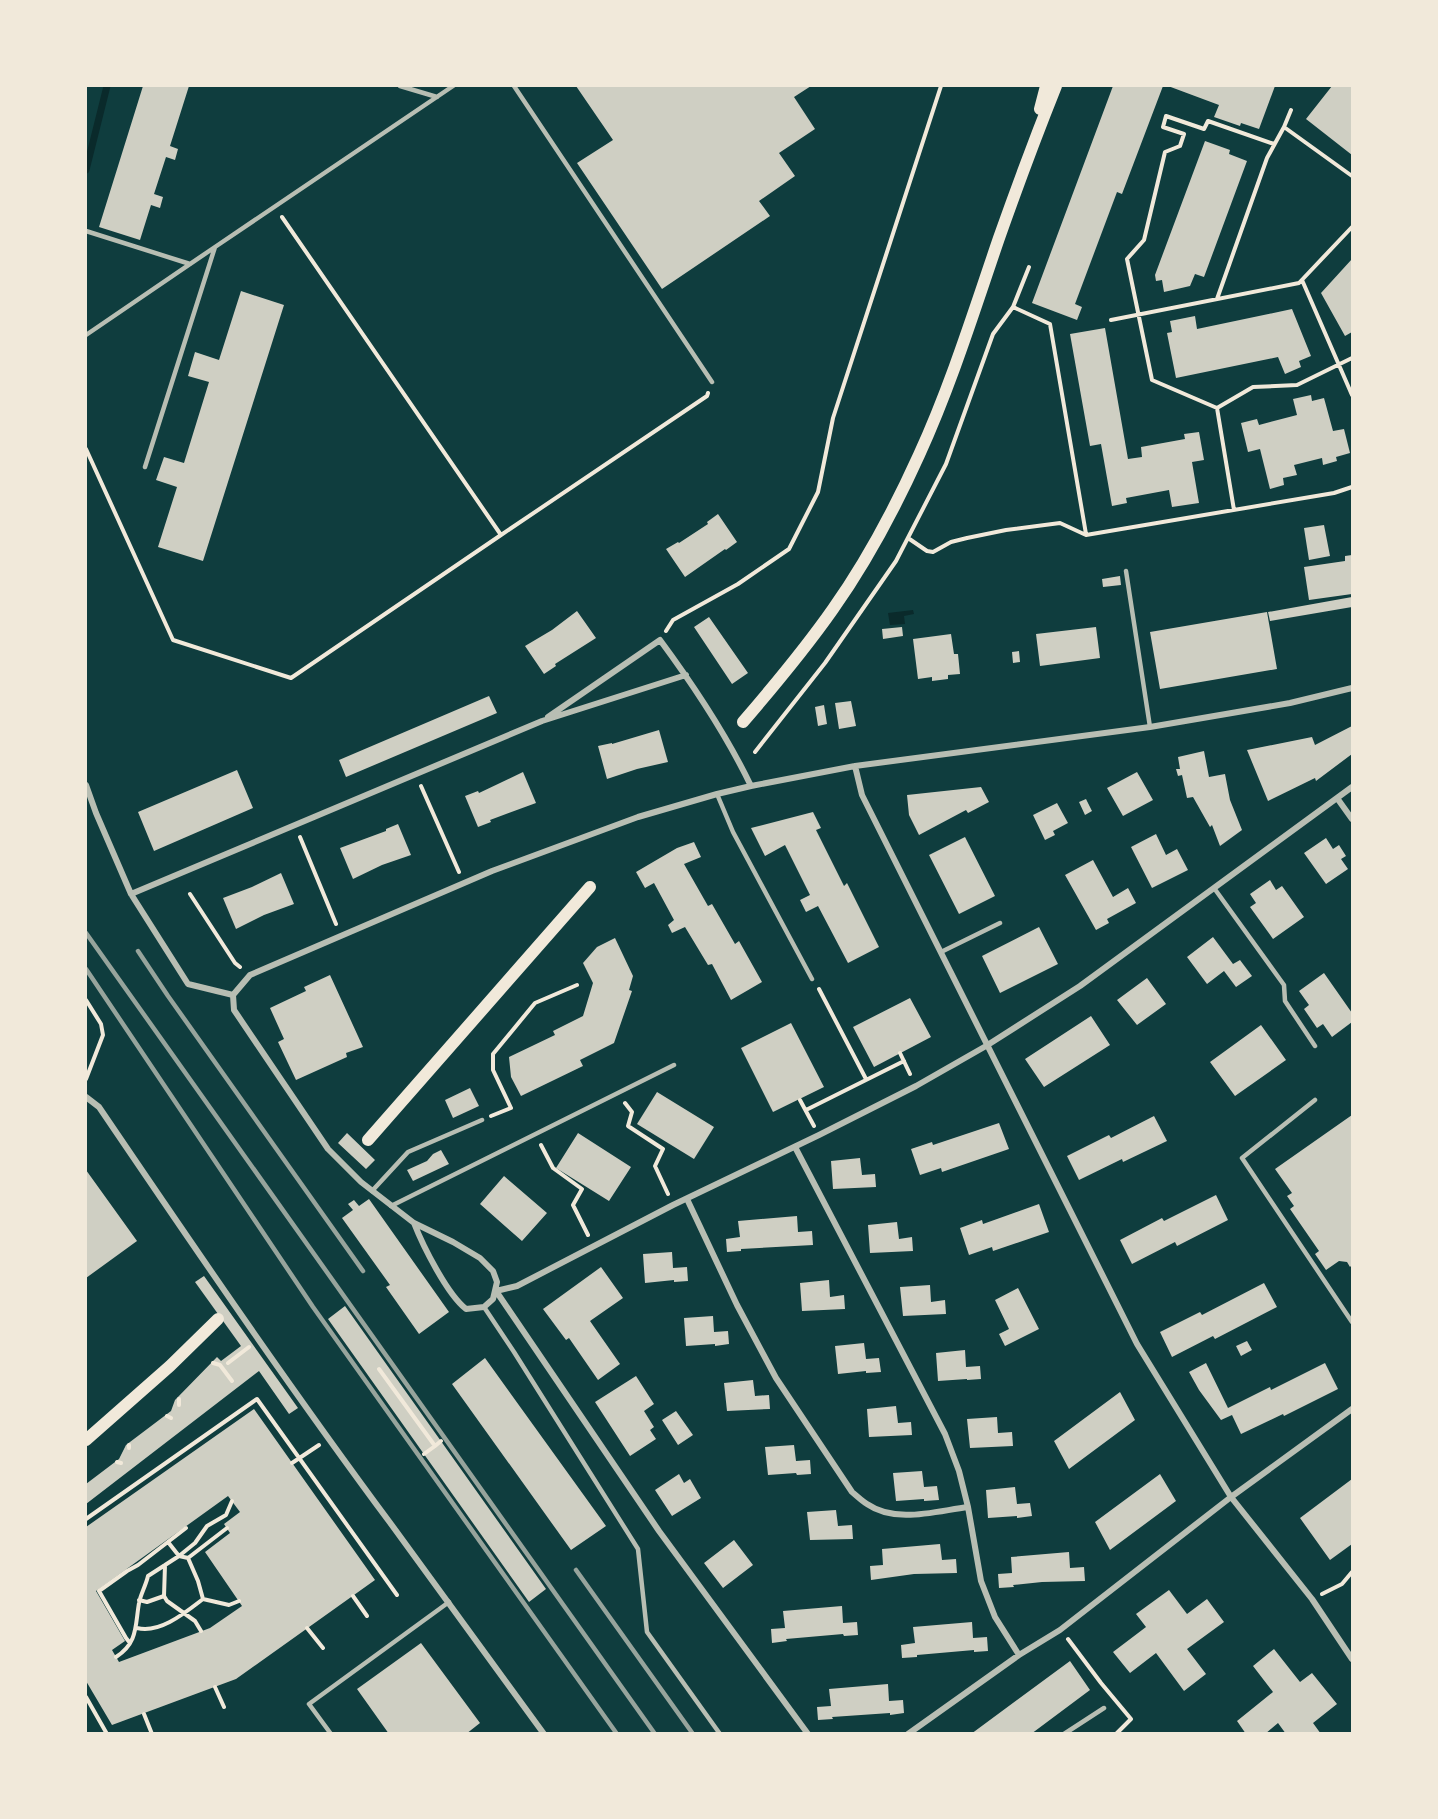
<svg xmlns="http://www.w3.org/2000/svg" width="1438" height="1819" font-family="'Crimson Pro',serif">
  <rect width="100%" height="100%" fill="#0f3d3e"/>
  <path fill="#0a2a2b" d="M913,610L914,614L904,616L905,624L890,625L888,613Z"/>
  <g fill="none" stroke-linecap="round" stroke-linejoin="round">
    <path stroke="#0a2a2b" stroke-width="7" d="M86,170L107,86"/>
  </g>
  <path fill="#cfcfc3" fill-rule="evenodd" d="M143,86H189L170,146L178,149L175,160L166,157L154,194L163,197L160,208L151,205L140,240L99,227Z
    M576,86H811L794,97L815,129L779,153L795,176L759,201L770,216L662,289L577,163L613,140Z
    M1113,86H1163L1122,194L1117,192L1075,304L1082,307L1077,320L1032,303Z
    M1168,86H1275L1259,129L1241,123L1240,126L1214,117L1219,105Z
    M1332,86H1352V155L1306,119Z
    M1205,141L1230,150L1229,154L1247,161L1204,277L1195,274L1190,286L1164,292L1162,280L1156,281L1155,275Z
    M1352,259V332L1345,336L1321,293Z
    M241,291L284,305L203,561L158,547L177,487L156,480L164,457L184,463L209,382L188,376L195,352L219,360Z
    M1292,309L1311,356L1299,361L1301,367L1285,374L1278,357L1176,378L1167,333L1172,332L1170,321L1195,316L1197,329Z
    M1105,328L1128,459L1142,457L1141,447L1185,439L1184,434L1199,432L1204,460L1192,462L1199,503L1172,507L1169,490L1126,498L1127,503L1112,506L1101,444L1090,446L1070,334Z
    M1311,395L1312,401L1324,398L1333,431L1344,429L1350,453L1336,457L1337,461L1323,465L1322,458L1294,465L1297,475L1283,478L1284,485L1270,489L1260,449L1248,452L1241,423L1257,419L1259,425L1297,415L1293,399Z
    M718,514L737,542L726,550L725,549L685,577L666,549L678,542L679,543L708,524L707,522Z
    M1324,525L1330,556L1309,560L1304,528Z
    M1352,555V594L1309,600L1304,567L1345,561V556Z
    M1120,576L1121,585L1103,587L1102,579Z
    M1352,597V607L1270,621L1268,612Z
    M577,611L596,638L555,664L556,666L544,674L525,646L552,630Z
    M1267,612L1277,669L1160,689L1150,632Z
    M709,617L748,673L732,684L694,627Z
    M902,627L903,636L883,639L882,629Z
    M1096,627L1100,658L1040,666L1036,634Z
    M951,634L954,654H958L960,674L948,675V679L932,681V677L918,679L913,639Z
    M1019,651L1020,662L1013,663L1012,652Z
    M489,696L497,713L346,777L339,760Z
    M851,701L856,726L839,729L835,703Z
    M824,705L827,724L818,726L815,707Z
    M1352,726V754L1316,781L1315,778L1268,801L1247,750L1312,737L1315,745Z
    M659,730L668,762L637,769L607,779L598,746L612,743V744Z
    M1204,751L1209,777L1225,774L1230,800L1242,830L1220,846L1212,825L1210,827L1193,797L1187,798L1182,775L1178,776L1176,769H1180L1178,757Z
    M237,770L253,808L154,851L138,812Z
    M523,772L536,803L490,820L491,822L478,827L465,796L478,791L479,793Z
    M1137,772L1153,800L1123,816L1107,788Z
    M981,787L989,802L968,813L966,810L919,835L909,815L907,795Z
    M1086,799L1092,811L1085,815L1079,802Z
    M1057,803L1068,823L1053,831L1055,835L1045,840L1033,815Z
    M813,812L821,828L816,830L844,886L847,883L879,947L848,963L818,906L806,912L800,900L810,895L785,845L765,856L751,828Z
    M398,824L411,855L382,865L353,879L340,848L386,831V829Z
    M1156,834L1166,855L1177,849L1188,870L1152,888L1131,847Z
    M965,837L995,896L959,914L929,855Z
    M1326,838L1333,849L1339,845L1346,856L1341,859L1348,869L1326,884L1304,853Z
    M694,842L701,857L684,864L708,906L712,904L735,944L739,941L762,982L731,1000L712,964L708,965L685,927L672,933L668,925L674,920L654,883L645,888L636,872L677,848Z
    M1093,860L1113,897L1128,888L1136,903L1107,919L1109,923L1096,930L1065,875Z
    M281,873L294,904L264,915L236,929L223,898L252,887Z
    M1270,880L1276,890L1282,886L1304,917L1273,939L1250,907L1256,903L1250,894Z
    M1039,927L1058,964L1000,993L982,956Z
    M1213,937L1233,964L1240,960L1252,976L1236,987L1224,971L1207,984L1187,957Z
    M615,938L633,976L629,990L632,991L614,1043L580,1060L583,1066L521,1096L511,1077L509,1057L555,1035L553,1031L583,1016L593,983L583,963L597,947Z
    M1324,973L1352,1013V1022L1332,1037L1323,1024L1317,1028L1304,1009L1309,1005L1299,991Z
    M330,975L363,1047L346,1053L347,1057L296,1080L278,1042L284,1039L270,1008L306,991L304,987Z
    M1147,978L1166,1004L1137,1025L1117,1000Z
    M910,998L931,1037L874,1067L853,1027Z
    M1091,1016L1110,1045L1044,1087L1025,1059Z
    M791,1023L824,1087L773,1112L741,1048Z
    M1261,1025L1286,1060L1235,1096L1210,1062Z
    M470,1088L479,1106L453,1118L445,1100Z
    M657,1092L714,1127L694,1159L637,1124Z
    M1352,1115V1265L1350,1267L1347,1262L1339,1261L1326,1270L1315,1254L1319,1251L1290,1209L1294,1206L1287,1196L1292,1193L1275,1169Z
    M1154,1116L1167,1141L1123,1162L1122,1159L1079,1180L1067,1156L1109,1135L1111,1138Z
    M999,1123L1009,1149L942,1172L941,1168L920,1175L911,1149L932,1142L933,1145Z
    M347,1133L375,1160L366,1169L338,1143Z
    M578,1133L631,1167L609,1201L556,1168Z
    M441,1150L449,1164L413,1181L407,1170L427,1161L433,1154Z
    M860,1158L862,1175L875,1174L876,1187L833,1189L831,1161Z
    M86,1170L137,1241L86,1278Z
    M504,1176L547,1213L522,1241L480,1204Z
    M1216,1195L1228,1220L1177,1246L1175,1242L1132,1264L1120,1240L1162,1218L1164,1221Z
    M369,1199L449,1312L419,1334L386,1287L390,1285L342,1218L353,1210L348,1204L354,1200L359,1206Z
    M1039,1204L1049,1232L993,1251L992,1247L969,1255L960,1228L982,1220L983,1224Z
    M797,1216L798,1232L812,1231L813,1245L741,1249V1251L727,1252L726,1239L740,1237L738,1221Z
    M897,1222L899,1239L912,1237L913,1251L870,1253L868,1225Z
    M672,1252L673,1268L687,1267L688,1281L674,1282V1280L645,1283L643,1254Z
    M601,1267L623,1298L590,1321L620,1364L598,1380L569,1338L566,1340L543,1309Z
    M204,1276L298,1408L289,1414L259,1371L86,1504V1484L119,1459L126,1445L171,1411L175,1400L217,1357L221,1361L241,1346L195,1282Z
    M829,1280L830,1297L844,1295L845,1309L802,1311L800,1283Z
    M1264,1283L1277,1307L1215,1339L1213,1336L1172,1357L1160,1332L1200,1312L1202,1315Z
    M930,1285L931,1302L945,1300L946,1314L903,1316L900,1287Z
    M1018,1288L1039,1329L1005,1346L999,1334L1009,1329L995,1300Z
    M345,1306L546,1589L529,1602L328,1319Z
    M713,1316L714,1332L728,1331L729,1344L715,1346V1344L686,1346L684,1318Z
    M1247,1341L1252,1350L1241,1356L1236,1346Z
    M864,1343L866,1359L879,1358L881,1372L866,1373V1371L838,1374L835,1346Z
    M965,1350L966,1367L980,1366L981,1379L967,1380V1379L938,1381L936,1353Z
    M485,1358L606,1526L571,1550L452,1384Z
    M1206,1363L1228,1408L1270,1387L1271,1390L1325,1363L1338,1389L1284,1416L1283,1414L1241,1434L1232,1415L1221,1420L1199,1390L1189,1372Z
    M636,1376L654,1404L644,1411L654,1427L650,1430L656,1439L630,1456L595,1402Z
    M753,1380L755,1396L769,1395L770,1409L727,1411L724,1383Z
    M1120,1392L1135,1420L1069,1469L1054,1441Z
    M896,1406L898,1423L911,1422L912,1435L869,1437L867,1409Z
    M254,1409L375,1580L236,1679L112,1725L86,1681V1527ZM228,1496L240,1512L224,1524L230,1533L205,1552L242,1606L210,1628L119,1662L112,1650L125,1641L96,1591Z
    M676,1411L693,1435L678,1445L662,1420Z
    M997,1417L998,1433L1012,1432L1013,1446L970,1448L967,1419Z
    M794,1445L796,1461L810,1460L811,1474L797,1475L796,1473L768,1475L765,1447Z
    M922,1471L924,1487L937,1486L939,1500L924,1501V1499L896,1501L893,1473Z
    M679,1474L684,1483L690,1479L701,1498L672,1516L655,1490Z
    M1160,1474L1176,1501L1110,1550L1095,1522Z
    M1352,1479V1544L1330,1560L1300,1518Z
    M1015,1487L1017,1504L1030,1503L1032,1516L1017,1518V1516L988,1518L986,1490Z
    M836,1510L838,1526L852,1525L853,1539L810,1540L807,1512Z
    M734,1540L753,1565L723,1588L704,1563Z
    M940,1544L942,1560L956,1559L957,1573L914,1574L871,1580L870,1566L883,1565L882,1549Z
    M1069,1552L1070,1568L1084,1567L1085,1581L1042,1582L1013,1585L1014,1587L999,1588L998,1574L1012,1573L1011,1557Z
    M1169,1590L1187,1614L1207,1599L1224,1622L1187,1649L1206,1674L1184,1691L1156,1653L1130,1673L1113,1652L1146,1627L1136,1614Z
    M842,1606L843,1623L857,1622L858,1635L844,1636L843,1634L786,1639L787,1641L772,1643L771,1629L785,1628L783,1611Z
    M972,1622L973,1638L987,1637L988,1651L974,1652V1650L917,1655V1657L902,1658L901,1645L915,1643L913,1627Z
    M421,1643L480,1723L466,1734H389L357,1689Z
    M1274,1649L1300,1682L1312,1673L1337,1704L1313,1723L1321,1734H1286L1278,1723L1265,1734H1246L1237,1721L1273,1692L1253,1666Z
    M1070,1661L1090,1690L1031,1734H971Z
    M888,1684L889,1701L903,1700L904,1713L890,1715V1713L832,1717L833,1719L818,1720L817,1707L831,1706L829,1689Z"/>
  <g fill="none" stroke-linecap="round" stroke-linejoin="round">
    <path stroke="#f1e9da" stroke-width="4" d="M1291,110L1284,127L1352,176
      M1274,144L1208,121L1204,129L1166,116L1163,127L1184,134L1180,146L1165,152L1144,240L1127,259L1152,380L1217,408L1253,387L1297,385L1352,358
      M282,217L501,535L707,396L708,393
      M1302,280L1352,395
      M1217,299L1267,158L1284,127
      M1013,307L1050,324L1086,534
      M1111,320L1299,283L1352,227
      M1217,408L1234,510
      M86,449L173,640L291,678L501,535
      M908,538L927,551L933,552L951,542L967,538L1006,530L1060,523L1086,535L1334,493L1352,487
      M666,631L673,620L738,584L789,549L818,492L833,418L941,86
      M755,752L825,663L896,561L946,464L993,334L1013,307L1029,267
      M421,786L459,872
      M300,837L336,924
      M190,894L235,963L240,967
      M819,989L866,1079
      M86,1000L101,1024L103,1035L86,1079
      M900,1053L910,1074
      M800,1100L814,1126
      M625,1103L632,1112L628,1126L663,1149L655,1166L668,1194
      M806,1110L904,1061
      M491,1116L511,1108L493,1070V1054L535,1003L577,985
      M541,1145L553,1168L582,1189L573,1205L588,1235
      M213,1363L220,1365L232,1381
      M228,1363L249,1347
      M379,1369L435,1446L424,1454
      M179,1405V1399
      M167,1416L171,1418
      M435,1446L441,1441
      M129,1448V1445
      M117,1462L121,1463
      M292,1463L319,1445
      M86,1519L257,1399L397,1595
      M168,1542L179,1556L188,1558L198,1581L203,1599L229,1605L239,1601
      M188,1558L227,1528
      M165,1565L164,1596L167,1601L195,1621L201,1631
      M1322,1594L1342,1584L1352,1572
      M353,1596L367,1616
      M139,1600L147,1602L164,1596
      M137,1628C160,1634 186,1612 203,1599
      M307,1628L323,1648
      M1068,1639L1101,1683L1131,1719L1116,1734
      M130,1643L126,1638L99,1591L127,1571L138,1565L186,1528
      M116,1657C138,1643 135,1626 139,1603C140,1596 146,1585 148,1576L179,1556L195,1543L207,1526L226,1515L232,1501
      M215,1687L224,1707
      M86,1697L107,1734
      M144,1714L152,1734"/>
    <path stroke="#b8beb3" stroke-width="4.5" d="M400,86L437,97
      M514,86L712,382
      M86,231L190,264
      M86,335L215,247
      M145,467L215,247L453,86
      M1126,571L1150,727
      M717,794L733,832L812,979
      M1214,888L1284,985L1285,1001L1315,1046
      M941,952L1000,923
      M1315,1100L1242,1158L1352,1322
      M372,1191L408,1152L482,1120
      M391,1206L674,1065
      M484,1307L514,1352L638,1549L647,1632L720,1734
      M331,1734L309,1704L449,1602
      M1064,1734L1104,1708"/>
    <path stroke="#b8beb3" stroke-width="6" d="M548,717L660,640C694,686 726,734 751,786
      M855,766L862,795L1137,1344L1231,1497L1312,1599L1352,1659
      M86,785L96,813L131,894L188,984L233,995
      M1337,798L1352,819
      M131,894L542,721L686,675
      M233,995L250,975L492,871L638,817L717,794L751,786L855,766L1150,727L1290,703L1352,688
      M233,995L234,1010L328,1149L361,1182L414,1223L453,1242L480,1258L493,1271L497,1282L493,1299L484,1307L466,1309C447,1294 423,1246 414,1223
      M86,1097L99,1107C194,1247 290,1388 391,1524C442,1594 493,1664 544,1734
      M795,1147L945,1434L959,1471L968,1507L981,1581L995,1617L1019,1655
      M687,1199L737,1305L776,1378L852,1492C857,1496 862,1501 867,1504C896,1524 936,1511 968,1507
      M496,1291L517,1286L673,1205L819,1135L916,1086L986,1046L1080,986L1352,787
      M496,1291L659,1531L808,1734
      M908,1734L1019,1655L1060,1630L1231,1497L1352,1409"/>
    <path stroke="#f1e9da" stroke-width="12" d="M1040,109L1046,86
      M743,722C774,686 805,649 833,609C867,561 895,508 919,455C951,385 974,311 999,238C1017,187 1036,136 1056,86
      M368,1140L590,887
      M86,1440L170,1366L218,1319"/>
    <path stroke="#97a49c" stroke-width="4.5" d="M86,933L655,1734
      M138,951L168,996L363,1271
      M86,969L313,1307L617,1734
      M576,1570L693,1734"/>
  </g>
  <rect width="1438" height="1819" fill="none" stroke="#f1e9da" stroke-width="174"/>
</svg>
